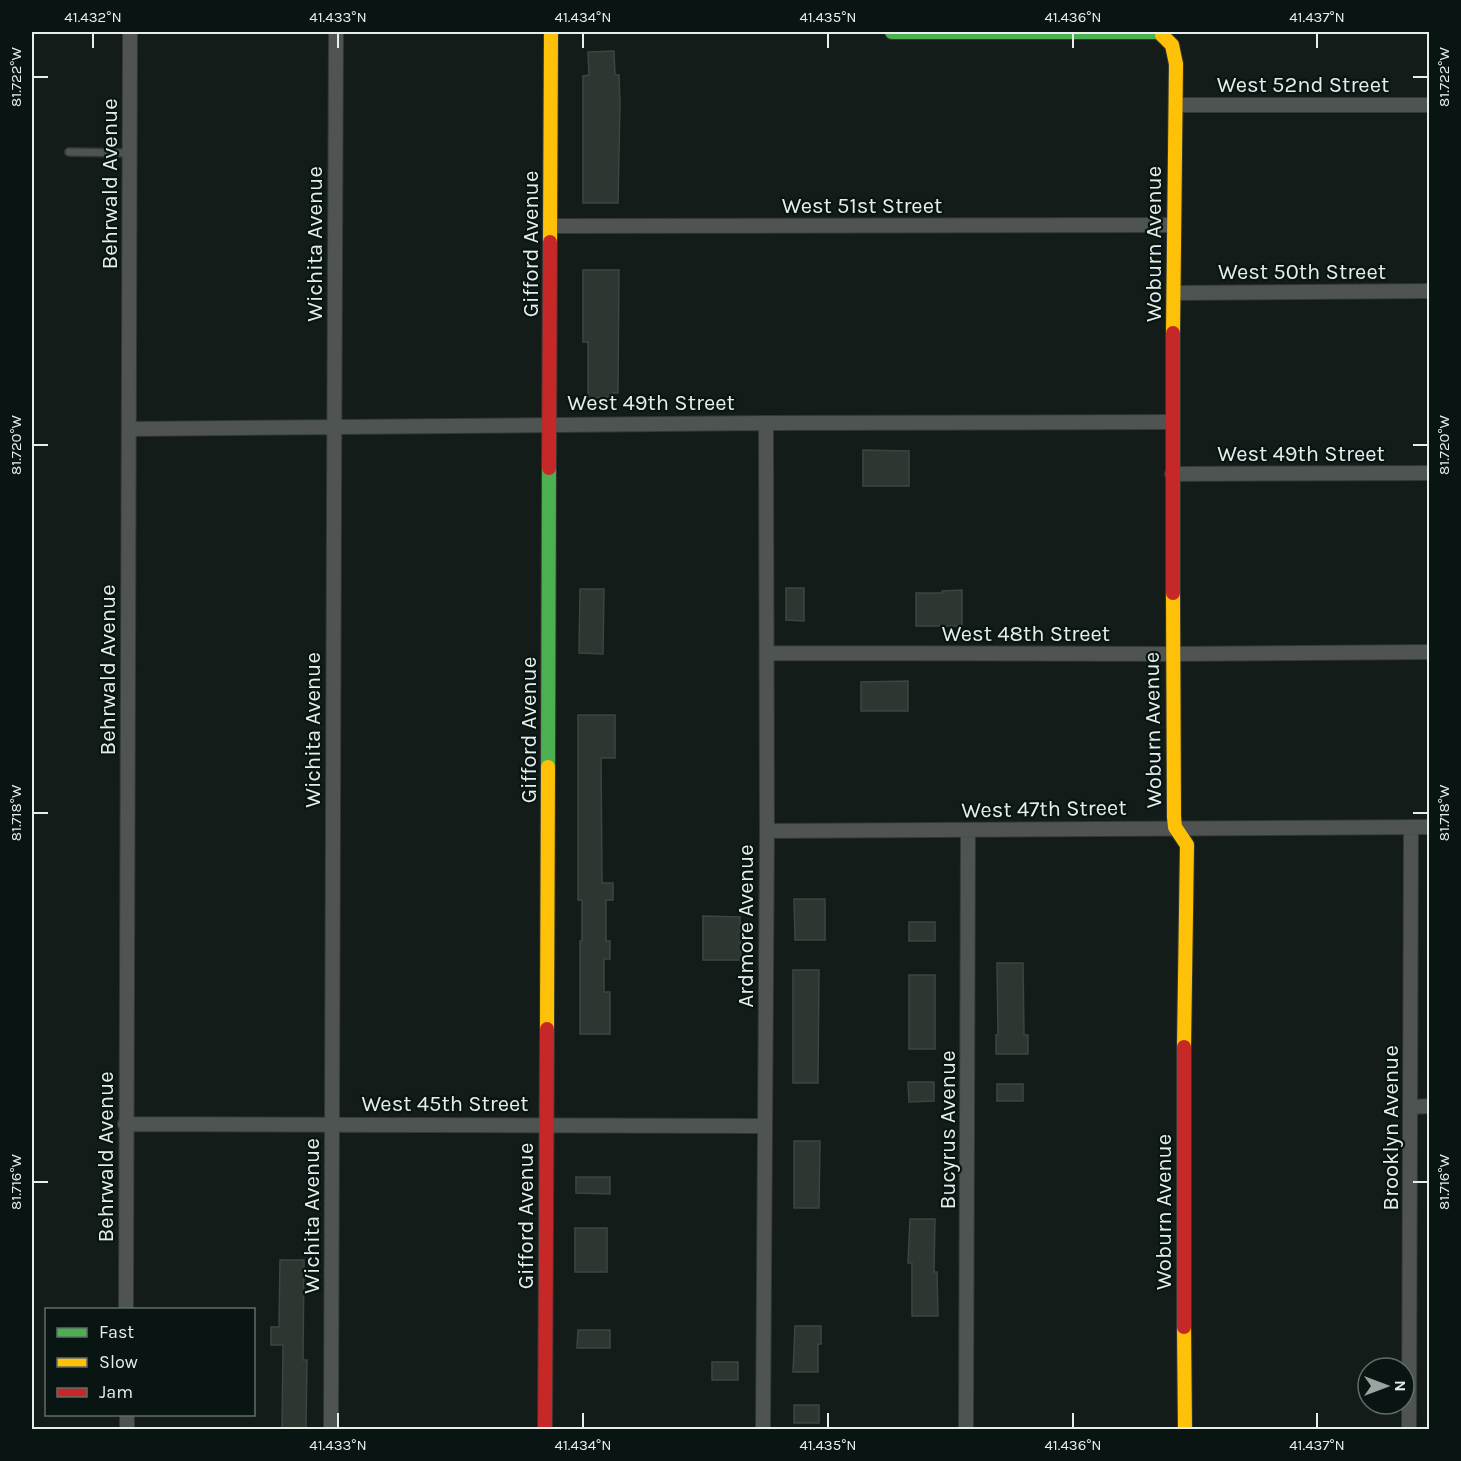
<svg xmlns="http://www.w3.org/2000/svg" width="1461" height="1461" font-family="Karla,sans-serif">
  <rect width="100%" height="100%" fill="#141c1a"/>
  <path fill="#2d3630" stroke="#3e4441" stroke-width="1.5" d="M614,51L615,75H619L620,103L618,203H583V76L589,75L588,52Z
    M583,270H619L618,393H613V397L588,398V342H583Z
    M863,450L909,451V486H863Z
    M786,588H804V621L786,620Z
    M580,589H604L603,654L579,653Z
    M962,590V626H916V593H942V591Z
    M908,681V711H861V682Z
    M578,715H615V758H601L602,883H613V900H606V941H610V959H604V992H610V1034H580V941H582V900H578Z
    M794,899H825V940H795Z
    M703,916L740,917L741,960H703Z
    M909,922H935V941H909Z
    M997,963H1023L1024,1035H1028V1054H996V1035H998Z
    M793,970H819L818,1083H793Z
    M909,975H935V1049H909Z
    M908,1082H934V1101L909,1102Z
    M997,1084H1023V1101H997Z
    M794,1141H820L819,1208H794Z
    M576,1177H610V1194L576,1193Z
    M910,1219H935L934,1272H937L938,1316H912V1263H908Z
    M575,1228H607V1272H575Z
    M280,1260H304L303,1360H307L306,1428H282L283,1345H271V1327H279Z
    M795,1326H821V1344H818V1372H793Z
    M578,1330H610V1348H577Z
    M712,1362H738V1380H712Z
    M794,1405H819V1423H794Z"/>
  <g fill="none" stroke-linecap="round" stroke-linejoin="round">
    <g stroke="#323836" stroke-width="10">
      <path id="lane" d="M69,152L130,153"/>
    </g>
    <g stroke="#323836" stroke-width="16">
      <path id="street" d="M1176,105H1430
        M551,226L1174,225
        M1174,293L1430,291
        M130,429L766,423L1172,422
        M1172,474L1430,473
        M767,653L1172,654L1430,652
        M767,831L1430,827
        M1411,1107L1430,1106
        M125,1124L765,1126
        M126,1310L130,32
        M127,1414V1430
        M331,1430C334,963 333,498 336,32
        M763,1430L767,831L766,423
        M966,1430L968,830
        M1409,1430L1411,827"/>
    </g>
    <g stroke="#323836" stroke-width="16">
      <path id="fast" d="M892,32H1159L1162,35
        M548,767L549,468"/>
    </g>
    <g stroke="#323836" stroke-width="16">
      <path id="slow" d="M1162,35L1172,45L1176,64L1173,333
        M550,242L551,32
        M1173,593L1174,817L1175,827L1187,845L1184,1047
        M547,1029L548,767
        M1184,1327L1185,1430"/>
    </g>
    <g stroke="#323836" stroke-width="16">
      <path id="jam" d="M549,468L550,242
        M1173,593V333
        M1184,1047V1327
        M545,1430L547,1029"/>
    </g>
    <use href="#lane" stroke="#4f5453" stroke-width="7"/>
    <use href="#street" stroke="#4f5453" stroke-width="14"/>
    <use href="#fast" stroke="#4caf50" stroke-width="14"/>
    <use href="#slow" stroke="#ffc107" stroke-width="14"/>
    <use href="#jam" stroke="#c62828" stroke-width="14"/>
  </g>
  <path fill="none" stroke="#e6eeec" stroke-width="2" d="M93,33V48M338,33V48M583,33V48M828,33V48M1073,33V48M1317,33V48M33,77H48M1413,77H1428M33,445H48M1413,445H1428M33,813H48M1413,813H1428M33,1182H48M1413,1182H1428M338,1413V1428M583,1413V1428M828,1413V1428M1073,1413V1428M1317,1413V1428"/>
  <g text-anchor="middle" stroke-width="4.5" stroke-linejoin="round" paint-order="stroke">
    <g font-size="22" fill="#e6eeec" stroke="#081512">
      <text x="1303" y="92">West 52nd Street</text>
      <text transform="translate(109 184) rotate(-90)" y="8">Behrwald Avenue</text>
      <text x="862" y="213">West 51st Street</text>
      <text transform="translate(314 244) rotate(-90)" y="8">Wichita Avenue</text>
      <text transform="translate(530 244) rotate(-90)" y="8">Gifford Avenue</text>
      <text transform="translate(1153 244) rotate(-90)" y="8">Woburn Avenue</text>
      <text x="1302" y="279">West 50th Street</text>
      <text x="651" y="410">West 49th Street</text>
      <text x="1301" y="461">West 49th Street</text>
      <text x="1026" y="641">West 48th Street</text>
      <text transform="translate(107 670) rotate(-90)" y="8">Behrwald Avenue</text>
      <text transform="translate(312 730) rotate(-90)" y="8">Wichita Avenue</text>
      <text transform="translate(528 730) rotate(-90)" y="8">Gifford Avenue</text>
      <text transform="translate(1152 730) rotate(-91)" y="8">Woburn Avenue</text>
      <text transform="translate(1044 808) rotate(-1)" y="8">West 47th Street</text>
      <text transform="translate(745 926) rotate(-90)" y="8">Ardmore Avenue</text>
      <text x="445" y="1111">West 45th Street</text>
      <text transform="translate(1390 1128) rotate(-90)" y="8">Brooklyn Avenue</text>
      <text transform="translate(947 1130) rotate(-90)" y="8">Bucyrus Avenue</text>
      <text transform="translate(105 1157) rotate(-90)" y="8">Behrwald Avenue</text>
      <text transform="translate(1163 1212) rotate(-90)" y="8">Woburn Avenue</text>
      <text transform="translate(311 1216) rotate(-90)" y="8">Wichita Avenue</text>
      <text transform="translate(525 1216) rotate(-90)" y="8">Gifford Avenue</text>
    </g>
  </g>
  <rect width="1461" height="1461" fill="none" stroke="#081512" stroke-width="66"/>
  <rect x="45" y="1308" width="210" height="108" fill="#081512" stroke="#616c69" stroke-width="1.5"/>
  <rect x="57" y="1328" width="30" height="9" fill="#4caf50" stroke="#616c69" stroke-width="1.5"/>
  <text x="99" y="1338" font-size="18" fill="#e6eeec">Fast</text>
  <rect x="57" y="1358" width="30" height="9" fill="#ffc107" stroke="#616c69" stroke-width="1.5"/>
  <text x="99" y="1368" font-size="18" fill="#e6eeec">Slow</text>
  <rect x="57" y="1388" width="30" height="9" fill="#c62828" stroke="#616c69" stroke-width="1.5"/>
  <text x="99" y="1398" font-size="18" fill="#e6eeec">Jam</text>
  <g transform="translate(1386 1386) rotate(90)"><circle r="28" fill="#081512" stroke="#616c69" stroke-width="1.5"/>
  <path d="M0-4.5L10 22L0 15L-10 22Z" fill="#9ca4a2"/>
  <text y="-9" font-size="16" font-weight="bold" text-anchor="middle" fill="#e6eeec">N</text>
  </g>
  <rect x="33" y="33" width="1395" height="1395" fill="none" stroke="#e6eeec" stroke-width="2"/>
  <g font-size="15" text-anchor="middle" fill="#e6eeec">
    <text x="93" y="22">41.432°N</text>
    <text x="338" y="22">41.433°N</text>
    <text x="583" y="22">41.434°N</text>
    <text x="828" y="22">41.435°N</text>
    <text x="1073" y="22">41.436°N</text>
    <text x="1317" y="22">41.437°N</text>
    <text transform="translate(1444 77) rotate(-90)" y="5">81.722°W</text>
    <text transform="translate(16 77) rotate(-90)" y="5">81.722°W</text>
    <text transform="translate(1444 445) rotate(-90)" y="5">81.720°W</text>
    <text transform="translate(16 445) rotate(-90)" y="5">81.720°W</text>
    <text transform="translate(16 813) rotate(-90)" y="5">81.718°W</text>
    <text transform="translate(1444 813) rotate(-90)" y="5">81.718°W</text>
    <text transform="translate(16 1182) rotate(-90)" y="5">81.716°W</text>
    <text transform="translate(1444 1182) rotate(-90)" y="5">81.716°W</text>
    <text x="338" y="1450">41.433°N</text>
    <text x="583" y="1450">41.434°N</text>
    <text x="828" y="1450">41.435°N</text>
    <text x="1073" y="1450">41.436°N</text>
    <text x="1317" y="1450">41.437°N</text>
  </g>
</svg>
